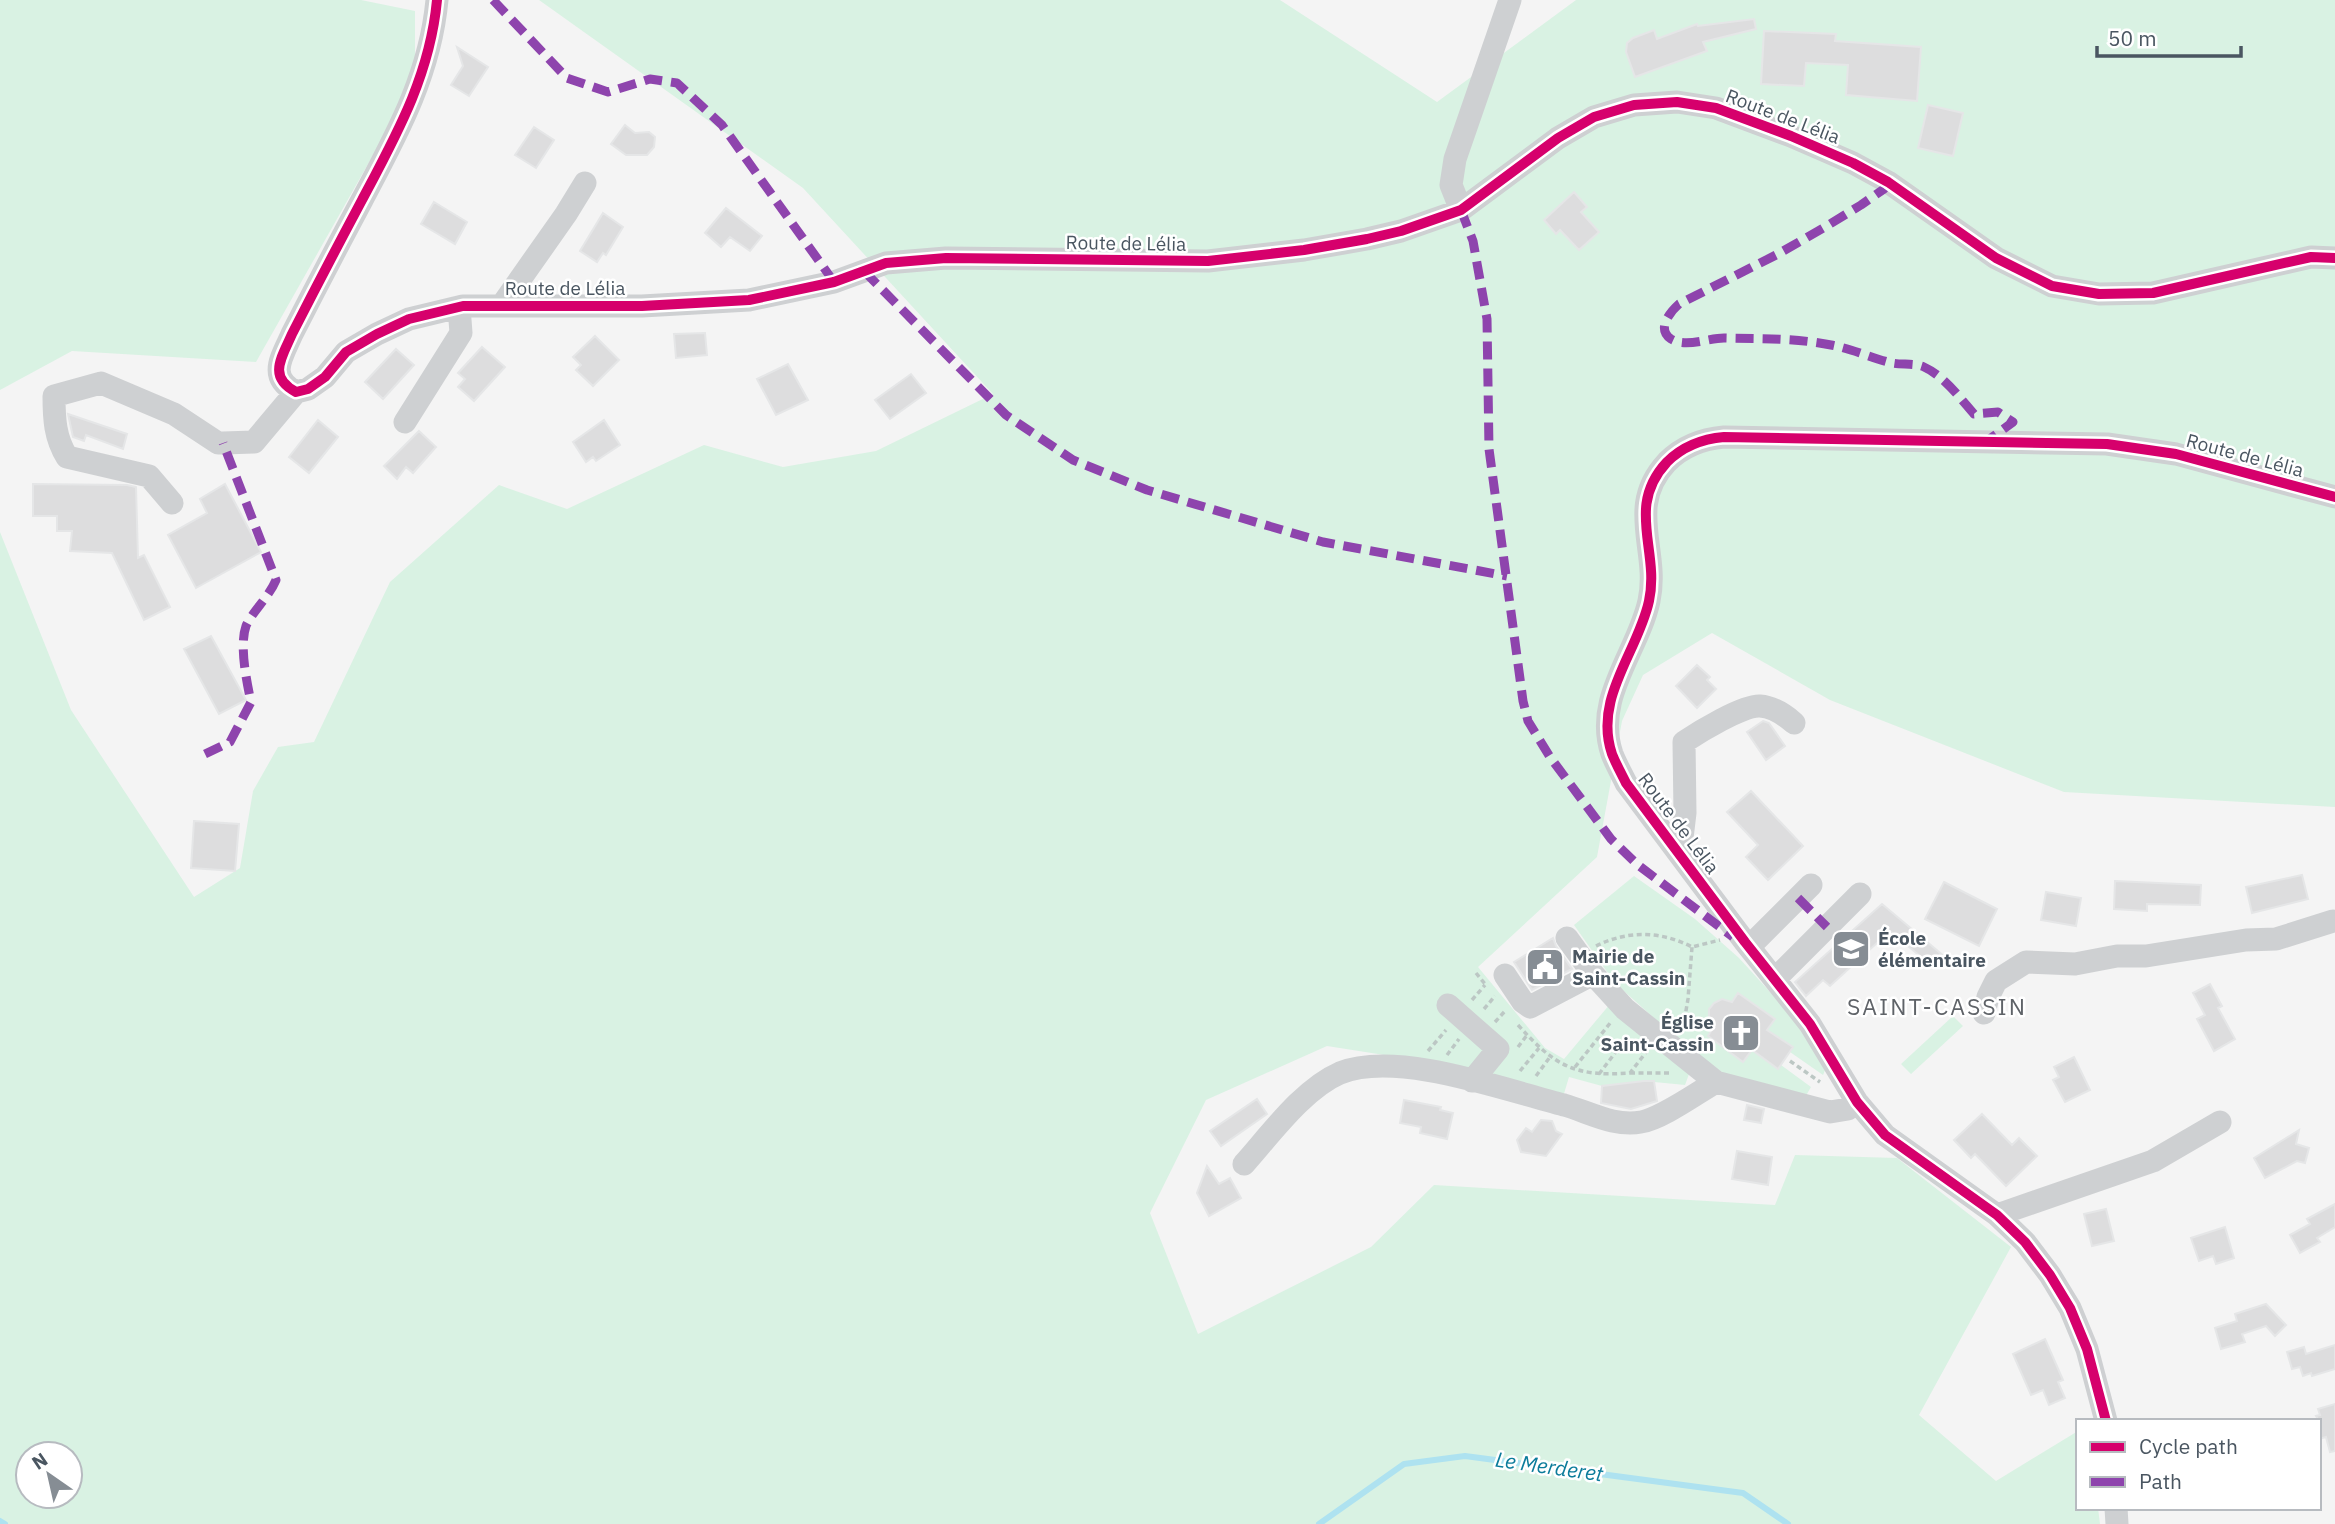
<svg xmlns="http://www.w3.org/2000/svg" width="2335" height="1524" font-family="'IBM Plex Sans',sans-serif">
  <rect width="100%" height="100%" fill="#f4f4f4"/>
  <path fill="#d9f2e3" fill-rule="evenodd" d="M0,0H361L415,11V81L256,362L72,351L0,390Z
    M539,0H1280L1437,102L1576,0H2335V807L2064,792L1830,700L1712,633L1643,675L1622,721L1597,857L1478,967L1545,1048L1564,1059L1610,1004L1692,1066L1685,1085L1644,1081L1602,1086L1569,1077L1563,1097L1397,1057L1327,1046L1206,1100L1150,1213L1198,1334L1371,1247L1434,1185L1775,1205L1795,1155L1897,1158L2011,1247L1919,1415L1996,1481L2078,1431V1508H2098L2100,1524H0V532L71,710L194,897L240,868L253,791L278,747L314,742L390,582L499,485L567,509L704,445L783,467L876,451L993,394L803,188ZM28,1454H70V1496H28Z
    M1634,876L1695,919L1739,958L1802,1027L1826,1068L1823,1075L1790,1052L1793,1047L1767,1030L1775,1019L1738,993L1732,1002L1722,1000C1708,1005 1706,1013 1714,1026L1708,1036L1743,1062L1752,1050L1778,1069L1781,1065L1811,1087L1804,1099L1730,1078L1684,1045L1615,983L1574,925Z
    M1953,1016L1963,1026L1911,1074L1901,1064Z"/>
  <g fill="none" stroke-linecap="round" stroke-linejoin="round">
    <path stroke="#aee2f0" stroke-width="6" d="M0,1521L5,1524
      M1319,1524L1404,1464L1465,1456L1743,1493L1788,1524"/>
  </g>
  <path fill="#ddddde" stroke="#e5e6e7" stroke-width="2" d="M1754,19L1756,29L1703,42L1707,51L1635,77L1626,52L1627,43L1633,38L1654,30L1657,39L1697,24L1698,26Z
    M1764,31L1836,34L1835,41L1921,47L1917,101L1846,95L1848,65L1806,63L1804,86L1761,84Z
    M457,47L488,67L469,96L451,85L463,66Z
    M1928,105L1963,113L1953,156L1918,148Z
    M625,125L635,133L649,132L655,137L654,147L647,155H626L611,144Z
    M534,127L554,140L536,168L515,155Z
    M1574,192L1587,207L1581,212L1599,232L1579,250L1560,230L1556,234L1544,220Z
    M434,202L467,222L455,244L421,224Z
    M726,208L762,236L750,251L730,237L721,247L705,233Z
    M603,213L623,227L606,255L603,253L597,262L580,251Z
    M705,333L707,355L676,358L674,334Z
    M595,336L619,360L593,386L576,370L581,365L573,357Z
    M482,347L505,367L474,401L458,387L465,379L458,373Z
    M396,349L414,365L383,399L365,382Z
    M788,364L808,400L776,415L757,379Z
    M911,374L926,393L890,419L875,400Z
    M68,414L127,434L123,449L86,435L84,441L73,437Z
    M318,420L338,437L309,473L289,457Z
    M604,420L620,445L596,461L593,457L586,462L573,442Z
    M419,431L436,447L413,473L406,467L397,479L384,466Z
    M33,484L127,485L136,487L138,558L144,555L170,607L144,620L112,553L70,551L72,531H57V516H33Z
    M225,484L261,552L196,588L168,535L207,513L200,499Z
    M211,636L246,700L219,714L184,649Z
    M1697,665L1710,677L1707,680L1716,689L1697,708L1676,686Z
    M1763,721L1769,723L1785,746L1766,760L1747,732Z
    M1751,791L1803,846L1768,880L1746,857L1758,845L1727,812Z
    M194,821L239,824L235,871L191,868Z
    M2302,875L2308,899L2252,913L2246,887Z
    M2115,881L2201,885L2200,905L2147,904V911L2114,909Z
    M1944,882L1997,909L1979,946L1925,919Z
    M2046,892L2081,898L2076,926L2041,920Z
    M1882,904L1945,957L1933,967L1890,931L1830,986L1823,980L1806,996L1795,982Z
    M1553,938L1556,946L1572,969L1532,990L1514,962Z
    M2210,984L2222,1006L2218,1008L2235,1039L2214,1051L2197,1019L2205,1015L2193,993Z
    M1738,993L1775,1019L1767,1030L1793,1047L1778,1069L1752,1050L1743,1062L1708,1036L1714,1026L1709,1017V1009L1714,1003L1722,999L1732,1002Z
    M2074,1057L2090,1090L2065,1102L2053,1080L2059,1077L2054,1067Z
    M1644,1081H1654L1657,1101L1631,1109L1601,1103L1602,1086Z
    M1257,1099L1267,1114L1221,1146L1210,1131Z
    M1404,1100L1441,1107L1440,1110L1453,1113L1447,1139L1420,1133L1421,1127L1400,1123Z
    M1747,1105L1764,1109L1761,1123L1744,1120Z
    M1982,1114L2012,1145L2019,1138L2037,1156L2006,1186L1975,1154L1971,1158L1954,1140Z
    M1541,1120L1552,1121L1556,1131L1562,1134L1546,1156L1521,1152L1517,1140L1526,1128L1532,1132Z
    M2299,1130L2296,1144L2309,1148L2305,1163L2297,1161L2265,1178L2254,1158Z
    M1737,1151L1772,1157L1768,1185L1732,1179Z
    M1207,1166L1219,1184L1230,1178L1241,1198L1209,1216L1197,1193Z
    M2335,1204V1227L2317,1238L2320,1242L2300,1253L2290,1235L2310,1224L2307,1219Z
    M2106,1209L2114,1241L2092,1246L2084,1214Z
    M2225,1227L2234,1258L2216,1264L2213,1256L2199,1261L2191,1238Z
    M2266,1304L2286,1325L2275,1336L2266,1326L2242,1334L2245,1342L2221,1349L2215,1328L2237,1321L2235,1314Z
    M2045,1339L2063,1380L2058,1382L2065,1398L2049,1405L2043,1390L2031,1395L2013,1354Z
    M2335,1345V1369L2312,1376L2311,1373L2303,1376L2300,1367L2292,1369L2287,1352L2304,1347L2306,1354Z
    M2335,1404V1451L2330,1452L2326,1437L2319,1439V1421L2316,1416L2320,1415L2318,1409Z"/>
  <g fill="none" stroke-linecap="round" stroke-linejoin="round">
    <path stroke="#bcc7c4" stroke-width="3.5" stroke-dasharray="5 3.5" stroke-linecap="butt" d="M1596,946C1628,930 1661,931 1692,947L1720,940
      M1476,973L1485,984
      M1472,1000L1485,985
      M1484,1009L1495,996
      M1495,1022L1506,1010
      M1518,1025C1555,1066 1574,1077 1630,1073L1647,1051
      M1683,1028L1688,999L1692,947
      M1518,1047L1527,1035
      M1428,1051L1446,1030
      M1447,1055L1459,1039
      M1790,1061L1820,1082
      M1575,1067L1611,1022
      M1520,1071L1539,1048
      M1630,1073H1670
      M1599,1074L1628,1036
      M1536,1076L1550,1057"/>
    <path stroke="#ced0d2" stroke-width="23" d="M437,0C430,75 397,134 362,200C338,245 315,289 292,334C282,357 267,377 296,392L308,389L325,377L346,352L377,334L409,319L463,306H642L749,300L834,282L886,263L946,258L1208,261L1304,250L1367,239L1401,231L1461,210L1558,138L1594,117L1634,105L1677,102L1716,108L1791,136L1853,163L1888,182L1996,258L2052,286L2099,294L2153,293L2311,257L2335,258
      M1461,210L1451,185L1455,159L1510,0
      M502,305L566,214L585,183
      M405,422L461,333L459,307
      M172,503L149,476L67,457C55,438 54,419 54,396L101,383L174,414L218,443H223L254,442L296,392
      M1680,855L1685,813L1684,742C1699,732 1743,705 1760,706C1773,707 1785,715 1794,723
      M1567,938L1593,974L1625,1009L1716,1082
      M1749,947L1811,885
      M1505,975L1523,1002L1530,1007L1593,974
      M1775,979L1860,894
      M1448,1005L1498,1049L1472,1081
      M1984,1013L1988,997L1996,981L2026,962L2075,964L2117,956H2146L2246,940L2276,939L2333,921
      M1244,1164C1270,1135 1303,1089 1340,1073C1397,1050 1505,1090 1564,1105C1589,1112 1614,1127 1641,1122C1661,1119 1697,1093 1716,1082L1830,1112L1848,1109L1857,1102
      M1997,1215L2153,1161L2220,1122
      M2106,1421L2087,1349L2070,1308L2050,1275L2025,1242L1997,1215L1885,1135L1857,1102L1810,1024L1745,942L1626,783C1621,773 1616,764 1612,754C1593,698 1638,652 1649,601C1660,550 1625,507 1667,462C1683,446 1701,439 1724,437L2107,444L2176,454L2335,497
      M2116,1508L2117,1524"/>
    <path stroke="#8e44ad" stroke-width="9" stroke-dasharray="18 9" stroke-linecap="butt" d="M493,0L567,78L608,92L650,79L677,83L722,125L834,282
      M1888,182L1884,189L1861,205L1825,227L1778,254L1679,304C1670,312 1656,329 1671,339C1686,348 1708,338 1724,338C1760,339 1796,338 1831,345C1852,349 1872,358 1892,363C1902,365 1915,363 1924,367C1944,376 1960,398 1974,414L1998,412L2013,422L1987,441
      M1461,210L1473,241L1487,319L1489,449L1523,701L1528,721L1550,757L1611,839L1638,865L1733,937
      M864,271L1006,415L1073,460L1147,490L1323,542L1507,576
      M205,754L230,742L251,702C247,683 239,646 246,626C252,612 269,597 276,580L223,443
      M1798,898L1827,927"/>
    <g stroke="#fff" stroke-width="15">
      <path id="cycleway" d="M437,0C430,75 397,134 362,200C338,245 315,289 292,334C282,357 267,377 296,392L308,389L325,377L346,352L377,334L409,319L463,306H642L749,300L834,282L886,263L946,258L1208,261L1304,250L1367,239L1401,231L1461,210L1558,138L1594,117L1634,105L1677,102L1716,108L1791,136L1853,163L1888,182L1996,258L2052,286L2099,294L2153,293L2311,257L2335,258
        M2106,1421L2087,1349L2070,1308L2050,1275L2025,1242L1997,1215L1885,1135L1857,1102L1810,1024L1745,942L1626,783C1621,773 1616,764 1612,754C1593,698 1638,652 1649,601C1660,550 1625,507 1667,462C1683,446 1701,439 1724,437L2107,444L2176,454L2335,497"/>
    </g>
    <use href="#cycleway" stroke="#d6006c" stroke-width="10"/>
  </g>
  <defs>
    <g id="school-square" transform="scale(2.0125)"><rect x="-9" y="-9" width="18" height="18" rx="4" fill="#868d94" stroke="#fff"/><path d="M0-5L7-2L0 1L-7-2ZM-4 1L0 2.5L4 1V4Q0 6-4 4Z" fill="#fff"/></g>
    <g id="civic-square" transform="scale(2.0125)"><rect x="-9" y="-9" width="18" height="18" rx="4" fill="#868d94" stroke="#fff"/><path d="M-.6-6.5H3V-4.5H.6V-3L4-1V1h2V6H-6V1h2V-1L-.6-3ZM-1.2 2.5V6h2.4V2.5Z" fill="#fff"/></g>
    <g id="church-square" transform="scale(2.0125)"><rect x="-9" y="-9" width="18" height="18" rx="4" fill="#868d94" stroke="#fff"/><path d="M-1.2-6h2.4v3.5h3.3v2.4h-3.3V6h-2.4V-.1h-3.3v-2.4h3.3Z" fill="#fff"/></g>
  </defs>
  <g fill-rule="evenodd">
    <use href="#school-square" x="1851" y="949"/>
    <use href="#civic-square" x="1545" y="967"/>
    <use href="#church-square" x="1741" y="1033"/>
  </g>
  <g text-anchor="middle" stroke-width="5" stroke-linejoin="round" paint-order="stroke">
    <g font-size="19" fill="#4a5661" stroke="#fff">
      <text transform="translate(1783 116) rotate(21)" y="7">Route de Lélia</text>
      <text transform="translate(1126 243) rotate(1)" y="7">Route de Lélia</text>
      <text x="565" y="295">Route de Lélia</text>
      <text transform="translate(2245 455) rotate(15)" y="7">Route de Lélia</text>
      <text transform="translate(1679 823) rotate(53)" y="7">Route de Lélia</text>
    </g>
    <g font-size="19" font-weight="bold" fill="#4a5661" stroke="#fff" text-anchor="start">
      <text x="1878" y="945">École<tspan x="1878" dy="22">élémentaire</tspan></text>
      <text x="1572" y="963">Mairie de<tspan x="1572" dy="22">Saint-Cassin</tspan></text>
      <text x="1714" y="1029" text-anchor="end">Église<tspan x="1714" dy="22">Saint-Cassin</tspan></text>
    </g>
    <g font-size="21" font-style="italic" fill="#0c7c9b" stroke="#fff">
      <text transform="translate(1549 1467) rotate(8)" y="7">Le Merderet</text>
    </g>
    <g font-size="23" letter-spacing="2" fill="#5f6368" stroke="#fff">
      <text x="1937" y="1015">SAINT-CASSIN</text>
    </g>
  </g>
  <rect x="2076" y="1419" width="245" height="91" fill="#ffffff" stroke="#b7bbc0" stroke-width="2"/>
  <rect x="2090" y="1442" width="35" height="10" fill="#d6006c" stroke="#b7bbc0" stroke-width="2"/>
  <text x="2139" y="1454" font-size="21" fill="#4a5661">Cycle path</text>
  <rect x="2090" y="1477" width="35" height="10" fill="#8e44ad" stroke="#b7bbc0" stroke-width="2"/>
  <text x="2139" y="1489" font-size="21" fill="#4a5661">Path</text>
  <g transform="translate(49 1475) rotate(326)"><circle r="33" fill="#ffffff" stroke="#b7bbc0" stroke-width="2"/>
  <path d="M0-5L12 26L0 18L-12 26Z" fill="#868d94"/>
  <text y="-10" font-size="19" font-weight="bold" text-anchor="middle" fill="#4a5661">N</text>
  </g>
  <path d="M2097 46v10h144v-10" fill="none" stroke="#4a5661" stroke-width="3.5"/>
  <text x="2108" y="46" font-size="21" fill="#4a5661" stroke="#ffffff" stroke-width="5" paint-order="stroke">50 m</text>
</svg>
